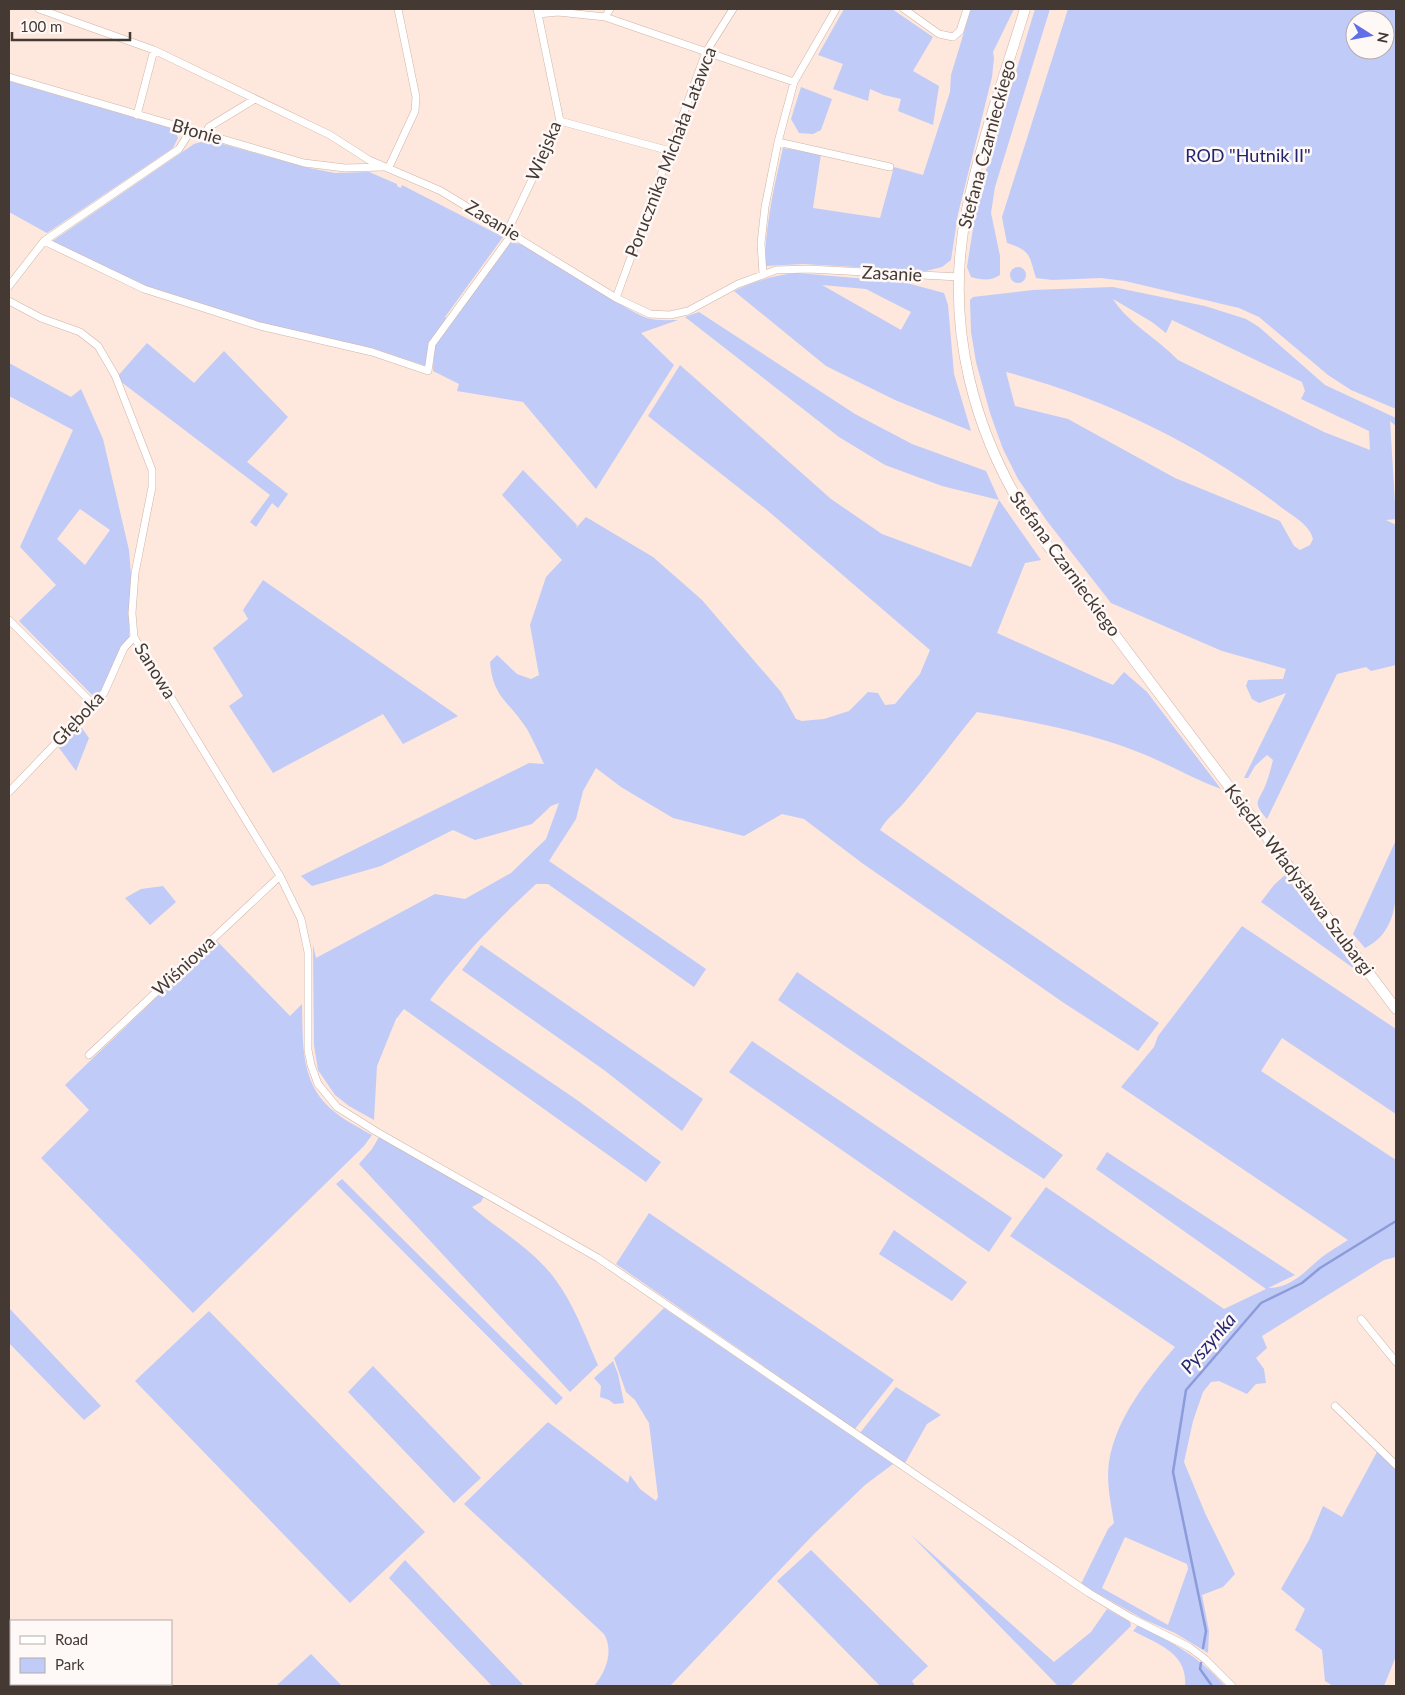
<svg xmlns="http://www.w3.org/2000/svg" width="1405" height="1695" font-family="Lato,sans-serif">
  <rect width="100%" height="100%" fill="#fee7dc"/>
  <path fill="#c0cbf7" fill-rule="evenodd" d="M844,9H892L933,37L913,71L939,86L933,125L898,111L901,99L884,95L870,89L868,101L833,89L843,64L818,55Z
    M971,9H1014L993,52L994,58L992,77L958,214L951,260L942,267L926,271L803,264L765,266C765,226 774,187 783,148L821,154L813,208L880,218L894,167L923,175L950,92L951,75Z
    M1035,9H1050L995,187L991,213L1000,256V275C991,281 982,280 971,277L967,267L978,197Z
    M1068,9H1396V409L1351,390L1328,375L1259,317L1239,308L1125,281L1101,278L1052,280L1036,278C1029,256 1032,251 1007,243L1002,217ZM1355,20H1385V50H1355Z
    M9,81L174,129L178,138L173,148L47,233L9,212Z
    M801,87L832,99L821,130L813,134L799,133L791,119Z
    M208,140L309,168L335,173L369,172L397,184V186L401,188L402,185L503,237L445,317L451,322L509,243C533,238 615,307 647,318C657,321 668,320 678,320L641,333L674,365L596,489L523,402L457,391L459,384L433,371L434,348L426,366L372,348L259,323L143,285L51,242L194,144Z
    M1010 275a8 8 0 1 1 16 0a8 8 0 1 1-16 0Z
    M797,273L903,282L944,293L948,305L954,374L971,431L895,400L826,366L734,291C755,281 775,275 797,273ZM822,285L866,289L911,312L901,330Z
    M1113,287L1205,306L1246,319L1259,327L1325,385L1396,418V426L1390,421L1396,519L1386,520L1396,525V665L1371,671L1366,667L1337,674L1267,819C1251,801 1259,802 1266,784C1269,776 1271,768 1273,760L1267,755L1255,766L1248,778H1244L1286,693L1259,703L1252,699L1246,686L1248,680L1283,679L1286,669L1222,651L1111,603L1047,521L1018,479L1003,449L990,413L976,362L971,332L970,300L973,297L1033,290ZM1113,299L1152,322L1166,333L1172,320L1302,382L1305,391L1301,399L1369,431L1370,450L1324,432L1178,360C1159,340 1127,322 1113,299ZM1006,372C1104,398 1202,445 1282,508C1293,516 1310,525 1313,539L1310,545L1300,550L1294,546L1280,521L1175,478L1068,419L1015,406Z
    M699,312L855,414L912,444L986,471L999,500L1041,560L1025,563L997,633L1113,685L1124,672L1147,692L1221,789C1191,778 1163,761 1133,750C1083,731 1029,721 977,712C954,740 932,770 908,798C899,810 887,817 880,830L1159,1023L1138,1051L1064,1003L862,863L804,819L782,814L744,836L673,818L621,787L596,768L583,791L576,819L549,861L706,969L694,987L548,884H536C498,919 460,958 430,1000L577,1100L661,1162L646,1182L404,1009L396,1019L377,1066L374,1120L349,1106L335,1095L318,1070L314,1045L313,945L316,958L435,894L465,899L511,873L546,839L559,803L551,806L532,824L475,840L453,830L381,866L312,886L301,876L529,763L544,764C539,753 533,740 527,729C509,701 493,698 490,662L497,655L517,674L531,679L539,675L530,625L546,577L562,560L502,495L523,470L577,525L576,528L586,517L653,557L702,600L781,692L796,719L802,721L824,719L849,711L868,692L878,693L885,705L895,704L920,674L930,650L767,510L648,416L680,365L831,499L882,534L971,567L999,500L942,486L885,465L839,437L685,317Z
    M147,343L194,383L224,351L288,417L247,462L288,494L278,508L272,503L256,527L250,522L270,495L116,378Z
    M9,363L71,397L81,389L103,439L129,550L131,574L129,640L104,690L96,699L19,621L56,585L20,547L73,430L9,396ZM80,509L110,530L85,565L57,539Z
    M263,580L458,716L403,744L383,714L273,773L229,706L243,696L213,648L248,619L243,610Z
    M79,724L89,738L76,771L57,745Z
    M1396,840C1396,877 1405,929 1365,948L1353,934Z
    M1285,875L1356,970L1261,902L1274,885Z
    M163,886L176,902L150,925L125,898L141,889Z
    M1242,926L1396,1029V1114L1282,1038L1261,1071L1396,1160V1257L1384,1260L1262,1336L1267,1348L1256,1358L1264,1369L1266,1383L1256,1384L1247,1394L1219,1381L1211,1382L1203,1392L1193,1421L1184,1462L1205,1513L1235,1574L1223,1587L1202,1595L1209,1631L1208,1653L1175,1633L1143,1619L1081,1584L1108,1529L1114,1523C1111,1503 1106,1483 1109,1462C1116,1418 1147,1380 1175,1347L1010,1236L1046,1187L1224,1309L1266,1289L1096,1169L1107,1152L1295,1275L1268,1288C1292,1288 1305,1271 1322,1257C1330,1251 1340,1245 1348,1240L1121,1087L1154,1047L1158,1036ZM1125,1537L1187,1564L1188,1569L1168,1625L1102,1588Z
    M216,940L290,1016L302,1004C303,1045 300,1086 336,1113C347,1122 360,1128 372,1135L364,1146L193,1313L41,1158L89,1110L65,1085Z
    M481,945L703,1099L682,1131L604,1070L462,970Z
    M797,972L1063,1155L1044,1179C954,1121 866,1061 778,1000Z
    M752,1041L1012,1218L989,1252L729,1072Z
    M379,1137L484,1196L481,1202L472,1207C496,1228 523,1243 544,1266C570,1293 583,1331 598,1365L570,1392L359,1164L372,1149Z
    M342,1179L563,1398L556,1405L336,1184Z
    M649,1213L894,1380L855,1429L616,1264Z
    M894,1230L967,1282L952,1301L879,1254Z
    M9,1308L101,1406L84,1420L9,1343Z
    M664,1308L893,1464L865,1485L813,1535L670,1686H594C606,1672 614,1651 604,1634L464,1504L548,1422L628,1483L630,1475L640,1489L656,1501L658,1497L649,1423L635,1400L626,1392L614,1358Z
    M209,1311L425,1532L350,1603L135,1381Z
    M613,1361L618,1374L624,1403L614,1404L609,1400L600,1397L601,1386L594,1378Z
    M373,1366L481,1478L454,1503L348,1392Z
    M896,1387L941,1415L927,1424L905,1463L860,1433Z
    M1378,1450L1396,1469V1656L1384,1686H1333L1325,1681L1322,1650L1295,1630L1305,1609L1281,1589L1309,1540L1323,1506L1342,1517Z
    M911,1535L1054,1662L1091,1632L1107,1609L1130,1622L1131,1626L1070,1686H1058Z
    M811,1550L928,1666L912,1681L915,1686H880L777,1581Z
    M405,1560L524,1686H492L389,1578Z
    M1138,1625C1171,1641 1201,1658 1225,1686H1185C1188,1653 1158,1644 1133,1631Z
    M311,1654L342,1686H276Z"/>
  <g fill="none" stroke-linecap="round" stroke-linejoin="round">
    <path stroke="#8c9bda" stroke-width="2.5" d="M1203,1648L1206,1631L1173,1472L1186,1390L1261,1303L1302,1283L1320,1268L1396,1221
      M1201,1663L1200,1669L1212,1686"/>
    <g stroke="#cfb4a7" stroke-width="8">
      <path id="street" d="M39,9L154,50L330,135L369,160L441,191L616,298L650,314L670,315L688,311L738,284L776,270L809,269L959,277
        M904,9L939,34L953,37L960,31L967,9
        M538,14L558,12L605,17L794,82
        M605,17L610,9
        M9,77L304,163L345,168L384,167
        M137,115L154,50
        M560,121L670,151
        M205,134L209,127L255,99
        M778,142L890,167
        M389,167L415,111L416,97L398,9
        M508,230L560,121L537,9
        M44,241L144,289L260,326L372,352L428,371L432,344L513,233
        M763,274L761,243L765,207L778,142L794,82L836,9
        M9,286L44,241L179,149L191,130
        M616,298L706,52L733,9
        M9,301L41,318L80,332L98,346L115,375L147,457L152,470V487L135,573L132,613L134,637L280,876L301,919L308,952V1050L311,1065L318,1084L337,1107L377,1132L598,1258L1089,1593L1131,1618L1189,1647L1205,1659L1232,1686
        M9,620L93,704
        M9,792L104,693L124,648L134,637
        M89,1055L280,876
        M1361,1319L1396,1362
        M1335,1406L1396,1465"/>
    </g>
    <g stroke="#cfb4a7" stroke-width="11">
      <path id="secondary" d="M1025,9C1005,75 981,141 967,209C943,324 973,439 1040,535L1396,1009"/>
    </g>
    <use href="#street" stroke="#fff" stroke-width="7"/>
    <use href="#secondary" stroke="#fff" stroke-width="10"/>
  </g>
  <g text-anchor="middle" stroke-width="5" stroke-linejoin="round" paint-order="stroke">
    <g font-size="18" fill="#443933" stroke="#fef8f6">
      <text transform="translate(197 132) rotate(16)" y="6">Błonie</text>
      <text transform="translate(987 144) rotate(-75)" y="6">Stefana Czarnieckiego</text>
      <text transform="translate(544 151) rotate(-67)" y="6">Wiejska</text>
      <text transform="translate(671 152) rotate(-69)" y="6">Porucznika Michała Latawca</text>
      <text transform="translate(493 221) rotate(31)" y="6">Zasanie</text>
      <text transform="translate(892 274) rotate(3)" y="6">Zasanie</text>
      <text transform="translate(1065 564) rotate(54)" y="6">Stefana Czarnieckiego</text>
      <text transform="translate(155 671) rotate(58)" y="6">Sanowa</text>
      <text transform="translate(78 719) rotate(-47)" y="6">Głęboka</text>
      <text transform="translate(1299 880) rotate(53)" y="6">Księdza Władysława Szubargi</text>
      <text transform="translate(184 966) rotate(-43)" y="6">Wiśniowa</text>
    </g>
    <g font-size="18" fill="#21256f" stroke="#fef8f6">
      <text x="1248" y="162">ROD "Hutnik II"</text>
    </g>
    <g font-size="19" font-style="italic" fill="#222771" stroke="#fef8f6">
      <text transform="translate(1208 1343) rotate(-49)" y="7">Pyszynka</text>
    </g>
  </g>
  <rect width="1405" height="1695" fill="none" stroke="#443933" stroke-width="20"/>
  <rect x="10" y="1620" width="162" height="65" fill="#fef8f6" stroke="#b4aca8"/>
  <rect x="20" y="1636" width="25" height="8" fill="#ffffff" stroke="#b4aca8"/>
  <text x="55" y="1645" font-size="15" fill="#443933">Road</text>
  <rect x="20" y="1658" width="25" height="15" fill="#c0cbf7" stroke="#b4aca8"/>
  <text x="55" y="1670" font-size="15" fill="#443933">Park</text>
  <g transform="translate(1370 35) rotate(101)"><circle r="24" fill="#fef8f6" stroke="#b4aca8"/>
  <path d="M0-4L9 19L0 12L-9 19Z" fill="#606fe7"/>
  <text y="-8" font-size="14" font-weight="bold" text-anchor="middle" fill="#443933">N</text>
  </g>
  <path d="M12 32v8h118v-8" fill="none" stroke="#443933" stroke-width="2.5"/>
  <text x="20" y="32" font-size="15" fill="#443933" stroke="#fef8f6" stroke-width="4" paint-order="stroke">100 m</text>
</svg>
